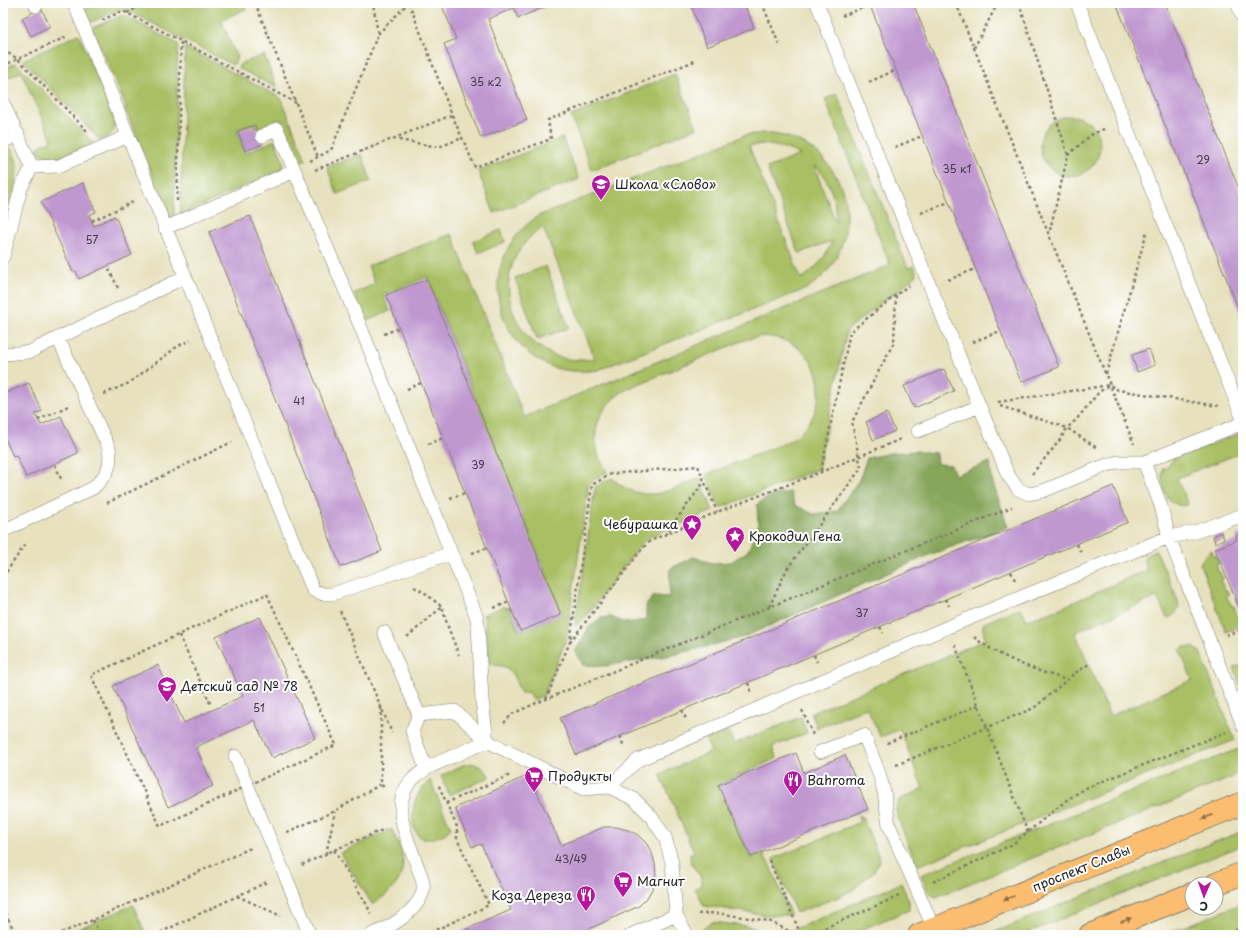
<svg xmlns="http://www.w3.org/2000/svg" width="1246" height="938" font-family="'Playpen Sans',sans-serif">
  <rect width="100%" height="100%" fill="#fff"/>
  <filter id="ink" filterUnits="userSpaceOnUse"><feTurbulence type="fractalNoise" baseFrequency=".025" numOctaves="2"/><feDisplacementMap in="SourceGraphic" scale="8" xChannelSelector="R" yChannelSelector="G"/><feConvolveMatrix kernelMatrix="1 2 1 2 8 2 1 2 1" color-interpolation-filters="sRGB"/></filter>
  <filter id="wash" filterUnits="userSpaceOnUse"><feTurbulence type="fractalNoise" baseFrequency=".012" numOctaves="4" result="noise"/><feDisplacementMap in="SourceGraphic" scale="16" xChannelSelector="R" yChannelSelector="G"/><feGaussianBlur stdDeviation="0.9" result="paint"/><feColorMatrix in="noise" values="0 0 0 0 0 0 0 0 0 0 0 0 0 0 0 0 0 1.4 0 .05"/><feComposite in="paint" operator="in"/></filter>
  <g filter="url(#wash)">
    <rect width="100%" height="100%" fill="#e7e1be"/>
    <path fill="#a8bf64" stroke="#626e40" fill-rule="evenodd" d="M99,3H243L246,9L221,20L237,58L233,65L123,8L91,22L84,10Z
      M123,15L178,44L174,217L170,218L125,108L126,106L92,28Z
      M79,34L114,119C116,133 111,135 100,140L23,60Z
      M185,47L281,98L306,160L299,162L281,119L258,129L255,123L237,130L245,153L275,140L283,161V165L279,171L180,215Z
      M264,55L277,88L238,68L240,64Z
      M16,63L27,74L93,143L56,159L44,155L39,152L38,147L52,140L21,72L7,78L3,77V69Z
      M675,74L697,128L592,170L571,116Z
      M837,94L908,268L914,266L917,275L847,330L818,469L720,508L706,475L789,441C835,414 827,346 772,337C762,335 752,338 742,341L629,388C596,405 585,440 607,472L589,483L566,640L544,695L532,700L529,692L521,693C517,686 513,670 505,667C500,665 494,666 489,663L485,620L483,615L504,606L505,608L509,607L519,631L562,614L427,277L383,295L390,311L365,322L354,293L375,284L368,266L452,234L524,417L890,265L825,99Z
      M1040 146a30 30 0 1 1 60 0a30 30 0 1 1-60 0Z
      M763,133C773,134 783,135 793,139C845,159 862,221 831,266C825,276 816,282 806,289L598,370C584,372 569,372 555,368C505,351 482,290 510,245C517,233 527,224 538,216L746,135ZM763,144C776,146 788,148 800,155L767,168L799,253L832,241C826,257 816,269 801,279L749,146ZM814,166C830,177 837,204 836,223ZM543,227L595,359C583,360 571,361 559,357C519,344 497,296 515,258C522,245 531,234 543,227Z
      M562,138L579,179L494,213L478,171Z
      M11,148C14,154 17,159 17,166C17,184 8,210 3,229V152Z
      M362,154L371,181L337,194L327,167Z
      M501,230L505,242L478,253L473,241Z
      M546,266L569,328L537,339L515,278Z
      M1243,432V452L1177,478L1188,505C1167,510 1159,484 1163,468L1166,469L1173,459Z
      M612,478C642,506 668,492 700,478L713,511L651,536L642,543L586,616L575,626L595,487Z
      M1212,550L1214,556L1216,555L1219,564L1216,565L1219,573L1220,572L1223,579L1220,580L1225,590H1227L1229,595L1226,596L1232,606H1234L1239,621L1236,622L1238,627L1226,632L1200,564C1203,558 1206,554 1212,550Z
      M1154,551L1157,552L1178,601L1179,607C1176,613 1173,617 1167,618L1157,597L1075,632L1110,716L1192,680L1180,650L1184,647H1194L1200,652L1235,740L917,866L897,816L896,809L899,800L923,789L900,729L883,736H880L867,708L817,728L811,713L985,640L983,630V624L984,623L1019,608L1022,610L1027,620L1049,613L1146,570L1144,560L1145,556Z
      M1243,664V692L1234,668Z
      M801,717L807,733L772,747L777,758L718,785L751,858L763,853L766,861H768L791,915H767L704,906L695,888L702,885C703,872 689,870 690,854L694,852L660,774L711,752L706,740L728,731L734,744Z
      M1238,749C1243,762 1244,767 1233,777L936,897L929,894L921,875Z
      M472,763C481,766 485,769 490,777L449,795L441,776L463,765Z
      M430,780L451,828C445,836 431,840 422,839C420,837 417,834 416,832C407,815 416,791 430,780Z
      M858,815L863,818L880,860L875,870L854,889L836,898L796,913L773,859L860,822Z
      M392,829C395,837 401,847 402,855C407,879 390,894 372,904L340,853Z
      M1243,831V845L1022,935H988L1149,868Z
      M901,883L909,901V910L848,935H781Z
      M1243,903V935H1164Z
      M133,905L146,935H64Z
      M712,922L755,927V930L744,935H706L703,929Z"/>
    <path fill="#86a65a" stroke="#51613b" d="M916,451L936,453L937,464L951,465L955,475L990,462L992,480L1008,527L929,555L744,637L673,655L605,666L583,665L575,652L589,627L601,618L611,617L626,623L646,620V605L654,596L669,597L670,569L693,557L712,563L731,562L748,551L758,525L757,504L773,495L790,492L795,505L813,514L837,511L859,480L867,458L890,453Z"/>
    <g id="blocks">
      <path fill="#bf98d0" d="M441,3H555L518,18L514,8L488,19L527,120L481,138L444,44L456,39Z
        M690,3H744L754,28L707,47Z
        M869,3H913L1059,367L1021,382Z
        M1116,3H1165L1243,199V320Z
        M41,8L50,26L31,36L22,18Z
        M255,125L263,144L245,151L238,131Z
        M83,183L96,212L89,215L94,226L115,216L132,255L79,279L76,271L73,272L41,202Z
        M250,216L382,551L341,567L209,232Z
        M427,279L561,615L520,631L386,295Z
        M1149,349L1155,365L1137,372L1132,355Z
        M944,369L954,391L914,408L904,386Z
        M29,383L42,411L35,414L41,425L61,416L78,453L26,477L16,455L13,456L3,434V394Z
        M887,413L895,431L873,440L866,422Z
        M1113,486L1128,522L576,755L560,718Z
        M1221,532L1224,539L1215,543L1213,536Z
        M1243,533V617L1215,549L1237,540L1236,536Z
        M260,617L315,738L272,758L254,720L196,747L213,786L168,807L113,686L158,665L184,723L243,696L216,637Z
        M796,753L804,773L845,755L868,809L751,857L718,785Z
        M529,775L561,845L604,827H616L628,830L638,835L646,843L652,853L655,864L656,876L653,887L647,898L639,906L576,935H453L511,910L481,844L472,847L455,808Z"/>
    </g>
  </g>
  <g filter="url(#ink)">
    <use href="#blocks" fill-opacity="0" stroke="#827e6d" stroke-width="1"/>
    <g fill="none" stroke-linecap="round" stroke-linejoin="round">
      <g stroke="#827e6d" stroke-width="14">
        <path id="lane" d="M74,3L313,590L323,594H333L451,553
          M817,3L923,269L1008,475L1018,489L1029,494L1043,491L1104,466L1118,462H1144L1243,423
          M1077,3L1243,419
          M1237,3L1243,18
          M36,6L37,3
          M3,103L32,167
          M262,136L277,129L359,323L476,615L478,625L482,700L487,741L583,789L609,787L634,799L650,815L665,837L672,863L676,915L687,935
          M3,142L18,134
          M165,228L294,171
          M3,257L21,188L32,167L59,166L128,136
          M3,354L29,352L185,277
          M918,431L980,406
          M1144,462L1161,506L1169,537L1243,726
          M3,531L93,488C107,475 112,467 109,448L58,338
          M384,632L419,715L412,731L426,769
          M820,752L864,735L879,773L884,792L889,825L934,929
          M235,756L310,935
          M609,787L638,760L948,627L1088,570L1169,537L1195,532L1243,515
          M371,935C389,928 415,913 422,894C426,886 421,876 418,868C409,841 388,805 412,780C422,769 436,764 449,758C461,753 474,747 487,741L455,711L419,715
          M631,935L676,915"/>
      </g>
      <g stroke="#827e6d" stroke-width="24">
        <path id="primary" d="M1216,884L1243,873
          M919,935L1243,803
          M1090,935L1192,894"/>
      </g>
      <path stroke="#827e6d" stroke-width="2.5" stroke-dasharray="3 3" stroke-linecap="butt" d="M255,3L318,157
        M409,3L452,115L475,167L551,139L548,120L697,60
        M762,3L780,47
        M956,3L1049,235L1134,444
        M1019,3L1068,155L1049,234
        M127,13L146,3
        M842,16L870,5
        M102,20L123,11L181,41L296,103
        M378,34L408,3
        M974,48L998,3
        M3,50L18,59L89,133
        M3,66L68,36
        M869,82L896,70
        M393,139L439,147L462,138
        M895,147L922,136
        M1068,155L1091,135L1106,128
        M310,161L331,150L378,34L373,3
        M315,170L452,115
        M177,201L181,41
        M921,213L949,202
        M92,221L135,201
        M109,269L118,288
        M948,280L975,269
        M384,334L399,328
        M973,342L1000,331
        M1106,374L1147,231
        M407,389L421,383
        M104,394L129,383L178,346L191,340
        M998,402L1110,385L1118,390L1218,406
        M1000,406L1067,428L1097,448
        M38,420L68,406
        M428,444L443,438
        M55,465L62,481
        M821,471L850,332L896,295
        M1032,474L1060,440L1067,428L1076,420L1099,392L1110,385
        M450,498L465,493
        M107,503L232,442
        M665,535L704,482
        M1077,544L1081,553
        M472,553L487,548
        M1011,572L1015,580
        M3,577L26,543
        M414,587L425,593L442,607L448,627L459,655
        M3,588L5,595L3,598
        M267,594L336,745L160,826L91,675Z
        M946,599L949,606
        M769,607L787,569L861,468L852,422L894,342L896,295L909,285
        M494,608L509,602
        M340,611L392,733
        M880,627L883,633
        M179,635L211,705
        M1226,635L1243,629
        M407,637L442,607
        M974,637C998,657 1037,671 1067,680
        M570,642L642,549L650,541L717,512L821,472L901,439
        M955,645L1028,833
        M814,655L817,662
        M748,683L751,692
        M546,699L570,642L592,485L611,474L698,466L717,512
        M381,707V784L385,789
        M682,710L686,719
        M802,710L813,735
        M504,723L512,714L534,704L1012,507
        M620,736L624,747
        M887,743L979,705
        M896,765L1034,708L1075,673L1089,664
        M446,803L510,775
        M287,832L335,811L381,784
        M334,850L367,905L371,914
        M326,854L335,812
        M769,860L801,935
        M302,865L334,850L385,829
        M933,882L1013,844L1068,799L1086,788L1226,732
        M237,896L281,916
        M3,908L16,935
        M698,914L716,913L769,921L797,935
        M93,920L100,935
        M56,935L93,920L253,847
        M155,935L267,882
        M425,935L489,905L457,839V827L438,784
        M808,935L899,896
        M1224,935L1243,927"/>
      <use href="#lane" stroke="#fff" stroke-width="13"/>
      <use href="#primary" stroke="#fcbd6f" stroke-width="22"/>
    </g>
    <defs><path id="oneway-solid" d="M-6-.8H1V-3.2L6.5 0L1 3.2V.8H-6Z"/></defs>
    <g fill="#8c6c46">
      <use href="#oneway-solid" transform="translate(1207 817) rotate(158)"/>
      <use href="#oneway-solid" transform="translate(1009 898) rotate(158)"/>
      <use href="#oneway-solid" transform="translate(1126 920) rotate(-22)"/>
    </g>
  </g>
  <defs>
    <g id="school-pin" transform="scale(1)"><path d="M0 17L-7.5 6A9.5 9.5 0 1 1 7.5 6Z" fill="#b5179e" stroke="#fff"/><path d="M0-5L7-2L0 1L-7-2ZM-4 1L0 2.5L4 1V4Q0 6-4 4Z" fill="#fff"/></g>
    <g id="sight-pin" transform="scale(1)"><path d="M0 17L-7.5 6A9.5 9.5 0 1 1 7.5 6Z" fill="#b5179e" stroke="#fff"/><path d="M0-6L1.8-2.2L6-1.7L2.9 1.2L3.7 5.4L0 3.3L-3.7 5.4L-2.9 1.2L-6-1.7L-1.8-2.2Z" fill="#fff"/></g>
    <g id="supermarket-pin" transform="scale(1)"><path d="M0 17L-7.5 6A9.5 9.5 0 1 1 7.5 6Z" fill="#b5179e" stroke="#fff"/><path d="M-6-5.5h2.5l.6 2H6L4.5 2H-2.5L-4.4-4H-6ZM-1.5 3.2a1.3 1.3 0 1 0 .1 0ZM3 3.2a1.3 1.3 0 1 0 .1 0Z" fill="#fff"/></g>
    <g id="restaurant-pin" transform="scale(1)"><path d="M0 17L-7.5 6A9.5 9.5 0 1 1 7.5 6Z" fill="#b5179e" stroke="#fff"/><path d="M-5-6h1v4h1v-4h1v4h1v-4h1v5L-1.5 .5V6h-2V.5L-5-1ZM5-6V6H3V1.5H1.5Q1.5-4 5-6Z" fill="#fff"/></g>
  </defs>
  <g fill-rule="evenodd">
    <use href="#school-pin" x="601" y="184"/>
    <use href="#sight-pin" x="692" y="524"/>
    <use href="#sight-pin" x="735" y="536"/>
    <use href="#school-pin" x="167" y="686"/>
    <use href="#supermarket-pin" x="534" y="776"/>
    <use href="#restaurant-pin" x="793" y="780"/>
    <use href="#supermarket-pin" x="623" y="881"/>
    <use href="#restaurant-pin" x="586" y="895"/>
  </g>
  <g text-anchor="middle" stroke-width="4" stroke-linejoin="round" paint-order="stroke">
    <g font-size="11" fill="#453b49">
      <text x="486" y="86">35 к2</text>
      <text x="1203" y="164">29</text>
      <text x="957" y="173">35 к1</text>
      <text x="92" y="244">57</text>
      <text x="299" y="405">41</text>
      <text x="478" y="469">39</text>
      <text x="862" y="617">37</text>
      <text x="259" y="712">51</text>
      <text x="571" y="863">43/49</text>
    </g>
    <g font-size="13" fill="#1c1c1c" stroke="#fff" text-anchor="start">
      <text x="615" y="189">Школа «Слово»</text>
      <text x="678" y="529" text-anchor="end">Чебурашка</text>
      <text x="749" y="541">Крокодил Гена</text>
      <text x="181" y="691">Детский сад № 78</text>
      <text x="548" y="781">Продукты</text>
      <text x="807" y="785">Bahroma</text>
      <text x="637" y="886">Магнит</text>
      <text x="572" y="900" text-anchor="end">Коза Дереза</text>
    </g>
    <g font-size="13" fill="#1c1c1c" stroke="#fff">
      <text transform="translate(1081 868) rotate(-22)" y="5">проспект Славы</text>
    </g>
  </g>
  <rect width="1246" height="938" fill="none" stroke="#fff" stroke-width="16"/>
  <g transform="translate(1204 896) rotate(182)"><circle r="19" fill="#ffffff" stroke="#a4a4a4"/>
  <path d="M0-3L7 15L0 10L-7 15Z" fill="#b5179e"/>
  <text y="-6" font-size="11" font-weight="bold" text-anchor="middle" fill="#1c1c1c">С</text>
  </g>
</svg>
